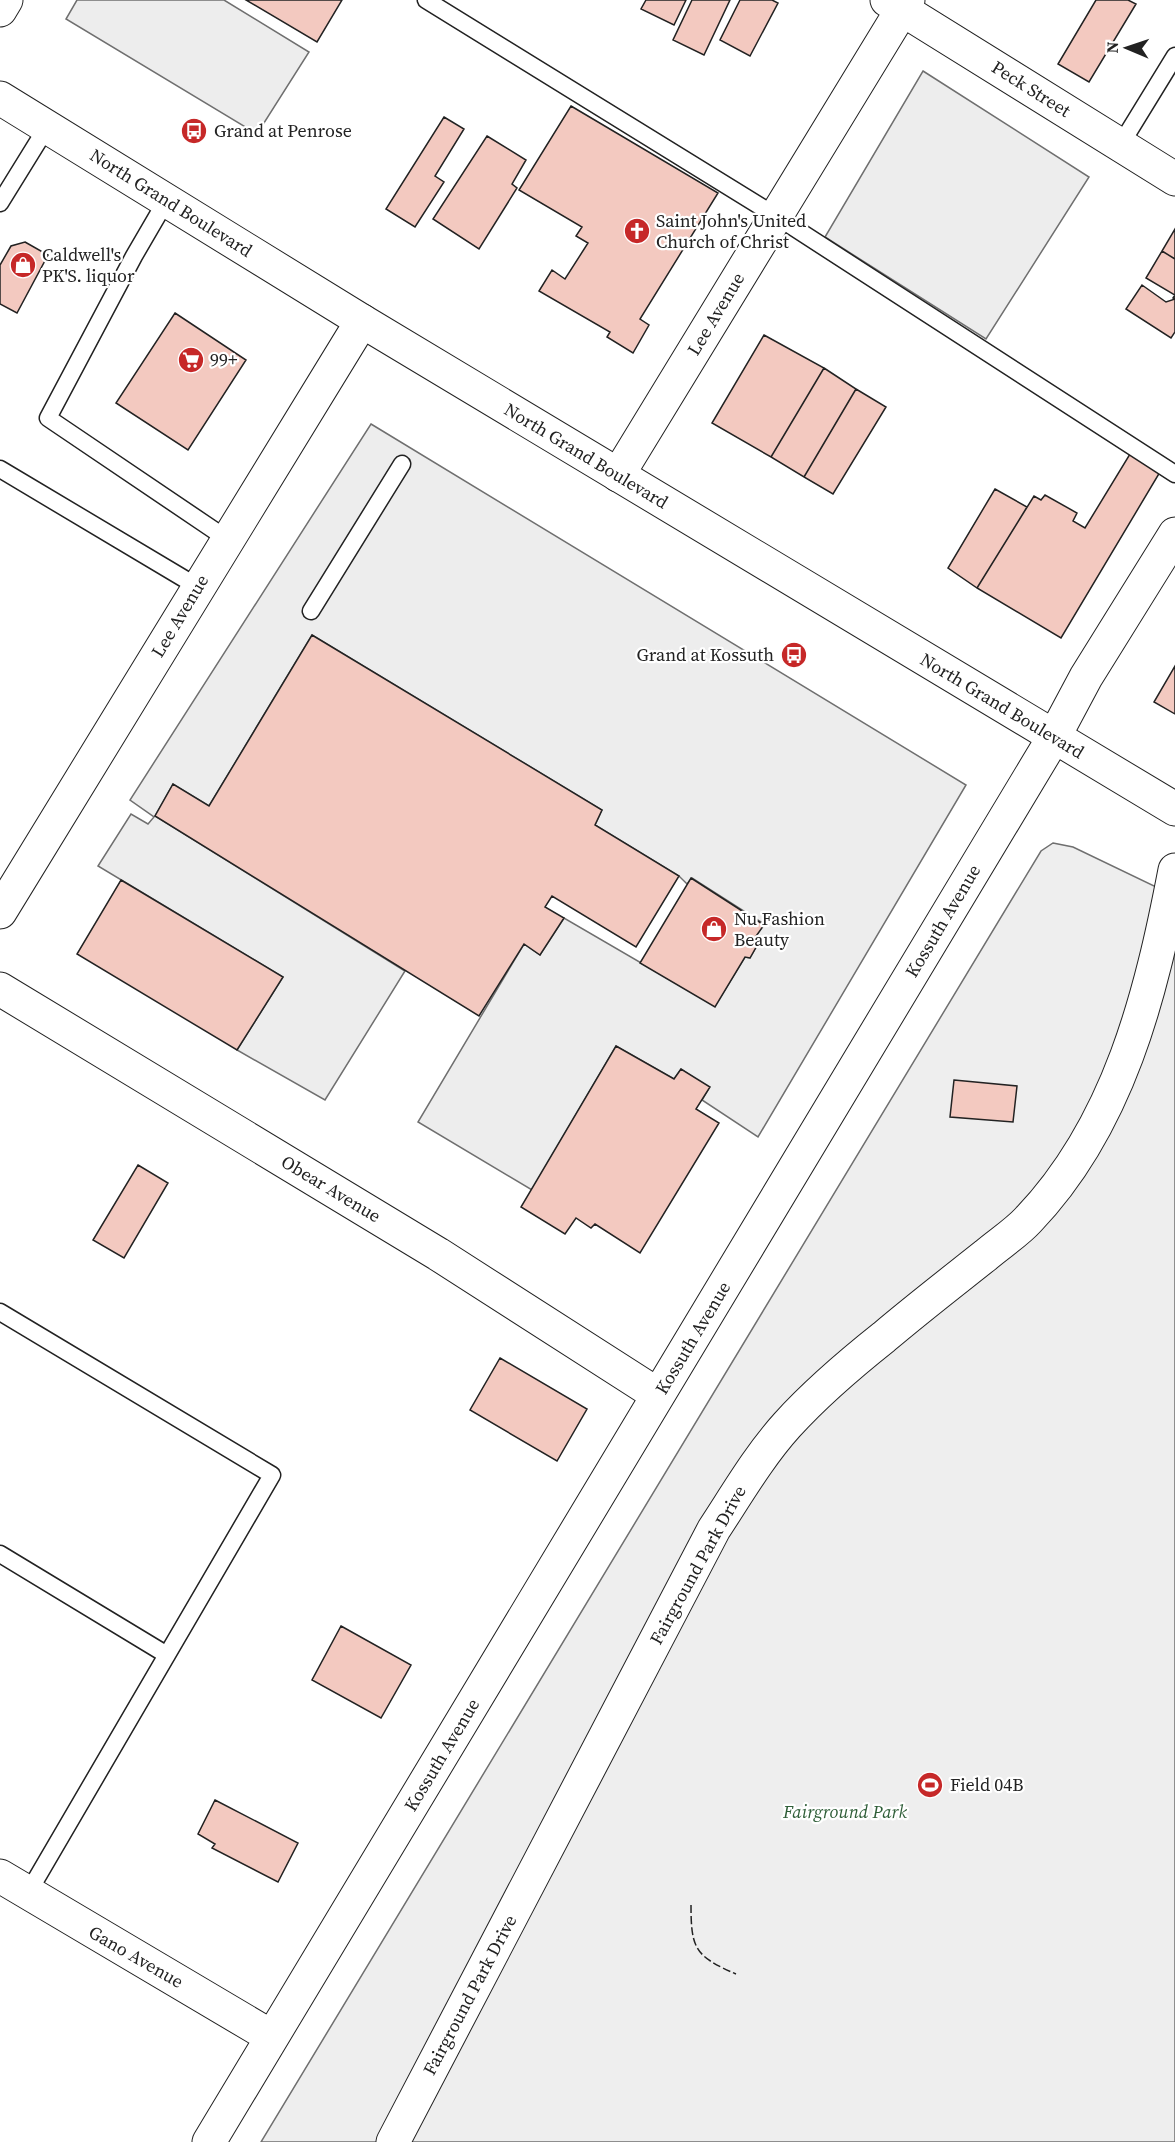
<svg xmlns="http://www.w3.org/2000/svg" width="1175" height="2142" font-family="'Source Serif 4',serif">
  <rect width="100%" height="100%" fill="#fff"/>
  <path fill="#eee" stroke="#6f6f6f" stroke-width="1.5" d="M1053,843L1073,847L1175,896V2142H261L1041,851Z"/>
  <path fill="#ededed" stroke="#6f6f6f" stroke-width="1.5" d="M77,0H224L309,52L257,134L66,19Z
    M923,71L1089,177L986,339L825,237Z
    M371,424L966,785L758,1137L702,1100L709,1088L681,1069L674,1079L616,1046L532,1190L418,1122L524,944L540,955L564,918L715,1006L745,957L750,958L759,942L754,939L764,924L692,878L687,884L679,876L595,825L602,810L312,635L209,806L173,784L155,816L405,971L325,1100L237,1050L283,977L98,866L131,814L148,824L154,817L130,800Z"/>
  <path fill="#f3c9c0" stroke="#222" stroke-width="1.5" d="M246,0H342L317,42Z
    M646,0H686L674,25L641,9Z
    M692,0H730L704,55L673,40Z
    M740,0H772L778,3L750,56L720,40Z
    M1096,0H1128L1136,4L1089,82L1058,64Z
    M571,106L718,193L640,319L649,325L633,353L607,337L610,332L539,291L552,270L565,279L588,243L576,236L582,227L519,190Z
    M444,117L464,129L435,176L444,182L415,227L386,209Z
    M487,136L526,160L512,184L517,188L479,249L433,219Z
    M1175,229V259L1162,251Z
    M25,242L48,255L17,313L0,304V265L11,246Z
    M1162,251L1175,259V299L1173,298L1175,295L1146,278Z
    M1142,285L1166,302L1175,299V332L1171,338L1126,309Z
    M175,313L246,360L188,450L116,403Z
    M764,335L824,368L771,457L712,423Z
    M824,368L856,389L804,477L771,457Z
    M856,389L886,407L833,494L804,477Z
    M1130,454L1160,472L1061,638L977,588L1034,496L1041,500L1045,495L1077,513L1073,521L1085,528Z
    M995,489L1027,507L977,588L948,568Z
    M312,635L602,810L595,825L679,876L636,947L552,896L545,907L564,918L540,955L524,944L479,1016L155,816L173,784L209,806Z
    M1175,666V714L1154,702Z
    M691,878L764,925L754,939L759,942L750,958L745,957L715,1007L640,963Z
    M121,880L283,977L237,1050L77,954Z
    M616,1046L674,1079L681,1069L710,1087L696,1109L719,1123L640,1253L595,1224L591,1228L576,1218L565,1234L521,1207Z
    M954,1080L1017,1086L1013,1122L950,1117Z
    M138,1165L168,1183L124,1258L93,1240Z
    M500,1358L587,1409L557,1461L470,1410Z
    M341,1626L411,1665L381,1718L312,1680Z
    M215,1800L298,1843L278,1882L212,1848L215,1844L198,1834Z"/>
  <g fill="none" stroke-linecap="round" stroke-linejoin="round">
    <g stroke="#222" stroke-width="19">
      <path id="service" d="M426,0L776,216L1175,474
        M1121,144L1175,56
        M166,201L134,256L48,418L227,539
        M0,203L47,127
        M0,469L198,587
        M311,611L402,464
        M0,1312L272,1475L28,1893
        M0,1554L167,1655"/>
    </g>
    <g stroke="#222" stroke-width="35">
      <path id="minor" d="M887,0L1175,179
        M0,10L6,0
        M618,475L908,0
        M0,989L438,1254L658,1395
        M0,1876L272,2037
        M209,2142L1054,737L1086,677L1175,534
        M393,2142L714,1529C737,1494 759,1456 787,1425C816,1393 850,1364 884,1337C917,1309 952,1282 986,1255C1000,1243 1016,1233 1028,1220C1119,1125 1151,995 1175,870"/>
    </g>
    <g stroke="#222" stroke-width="35">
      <path id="tertiary" d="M0,912L362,321"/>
    </g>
    <g stroke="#222" stroke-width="35">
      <path id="primary" d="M0,98L362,321L1175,809"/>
    </g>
    <use href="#service" stroke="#fff" stroke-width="16"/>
    <use href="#minor" stroke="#fff" stroke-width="33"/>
    <use href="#tertiary" stroke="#fff" stroke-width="33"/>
    <use href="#primary" stroke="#fff" stroke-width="33"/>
    <path stroke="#222" stroke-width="1.5" stroke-dasharray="8 3" stroke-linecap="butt" d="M691,1905C691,1949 695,1956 736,1974"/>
  </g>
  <defs>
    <g id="bus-disc" transform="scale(1.35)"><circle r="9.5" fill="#c62828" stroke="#fff"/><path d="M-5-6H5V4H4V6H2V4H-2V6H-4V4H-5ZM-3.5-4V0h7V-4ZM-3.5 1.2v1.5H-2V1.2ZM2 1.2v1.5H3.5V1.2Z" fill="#fff"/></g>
    <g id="church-disc" transform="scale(1.35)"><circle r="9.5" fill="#c62828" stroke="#fff"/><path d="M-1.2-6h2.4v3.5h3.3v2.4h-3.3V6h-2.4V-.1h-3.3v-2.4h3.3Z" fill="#fff"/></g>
    <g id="shop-disc" transform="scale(1.35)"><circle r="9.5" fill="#c62828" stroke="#fff"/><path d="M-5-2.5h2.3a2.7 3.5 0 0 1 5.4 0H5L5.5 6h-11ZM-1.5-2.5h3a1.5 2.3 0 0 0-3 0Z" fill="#fff"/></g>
    <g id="supermarket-disc" transform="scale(1.35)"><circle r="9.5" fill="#c62828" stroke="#fff"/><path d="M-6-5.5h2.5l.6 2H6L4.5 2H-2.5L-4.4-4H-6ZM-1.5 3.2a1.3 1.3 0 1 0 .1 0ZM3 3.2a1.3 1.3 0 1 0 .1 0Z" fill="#fff"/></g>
    <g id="stadium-disc" transform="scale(1.35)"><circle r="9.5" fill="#c62828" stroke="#fff"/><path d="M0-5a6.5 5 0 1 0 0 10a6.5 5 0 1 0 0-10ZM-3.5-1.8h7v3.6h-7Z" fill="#fff"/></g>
  </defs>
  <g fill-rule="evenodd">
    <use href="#bus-disc" x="194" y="131"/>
    <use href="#church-disc" x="637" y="231"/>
    <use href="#shop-disc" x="23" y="265"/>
    <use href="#supermarket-disc" x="191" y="360"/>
    <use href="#bus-disc" x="794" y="655"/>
    <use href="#shop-disc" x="714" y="929"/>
    <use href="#stadium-disc" x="930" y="1785"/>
  </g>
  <g text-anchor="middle" stroke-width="4.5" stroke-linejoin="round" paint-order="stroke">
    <g font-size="18" fill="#222" stroke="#fff">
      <text transform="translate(1031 89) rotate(32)" y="6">Peck Street</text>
      <text transform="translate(171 203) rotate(32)" y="6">North Grand Boulevard</text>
      <text transform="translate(716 314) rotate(-59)" y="6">Lee Avenue</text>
      <text transform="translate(586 456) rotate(31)" y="6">North Grand Boulevard</text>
      <text transform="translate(180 616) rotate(-59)" y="6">Lee Avenue</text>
      <text transform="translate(1002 706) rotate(31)" y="6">North Grand Boulevard</text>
      <text transform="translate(943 921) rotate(-59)" y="6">Kossuth Avenue</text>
      <text transform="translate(331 1189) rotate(31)" y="6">Obear Avenue</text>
      <text transform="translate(693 1338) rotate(-59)" y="6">Kossuth Avenue</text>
      <text transform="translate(698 1565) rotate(-61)" y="6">Fairground Park Drive</text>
      <text transform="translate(442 1755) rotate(-59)" y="6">Kossuth Avenue</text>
      <text transform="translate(136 1957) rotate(30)" y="6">Gano Avenue</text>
      <text transform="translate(470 1995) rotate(-62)" y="6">Fairground Park Drive</text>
    </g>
    <g font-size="18" fill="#222" stroke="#fff" text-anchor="start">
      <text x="214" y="137">Grand at Penrose</text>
      <text x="656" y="227">Saint John's United<tspan x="656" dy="21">Church of Christ</tspan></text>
      <text x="42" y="261">Caldwell's<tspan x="42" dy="21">PK'S. liquor</tspan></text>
      <text x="210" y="366">99+</text>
      <text x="774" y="661" text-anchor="end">Grand at Kossuth</text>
      <text x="734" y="925">Nu Fashion<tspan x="734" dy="21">Beauty</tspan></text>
      <text x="950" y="1791">Field 04B</text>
    </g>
    <g font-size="18" font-style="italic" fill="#2f5e38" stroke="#fff">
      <text x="845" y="1818">Fairground Park</text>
    </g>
  </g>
  <g transform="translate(1127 48) rotate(272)" stroke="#ffffff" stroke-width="4.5" paint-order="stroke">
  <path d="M0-4.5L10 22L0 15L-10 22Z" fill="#222222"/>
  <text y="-9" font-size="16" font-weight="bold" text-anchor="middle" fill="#222222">N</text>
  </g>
</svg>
